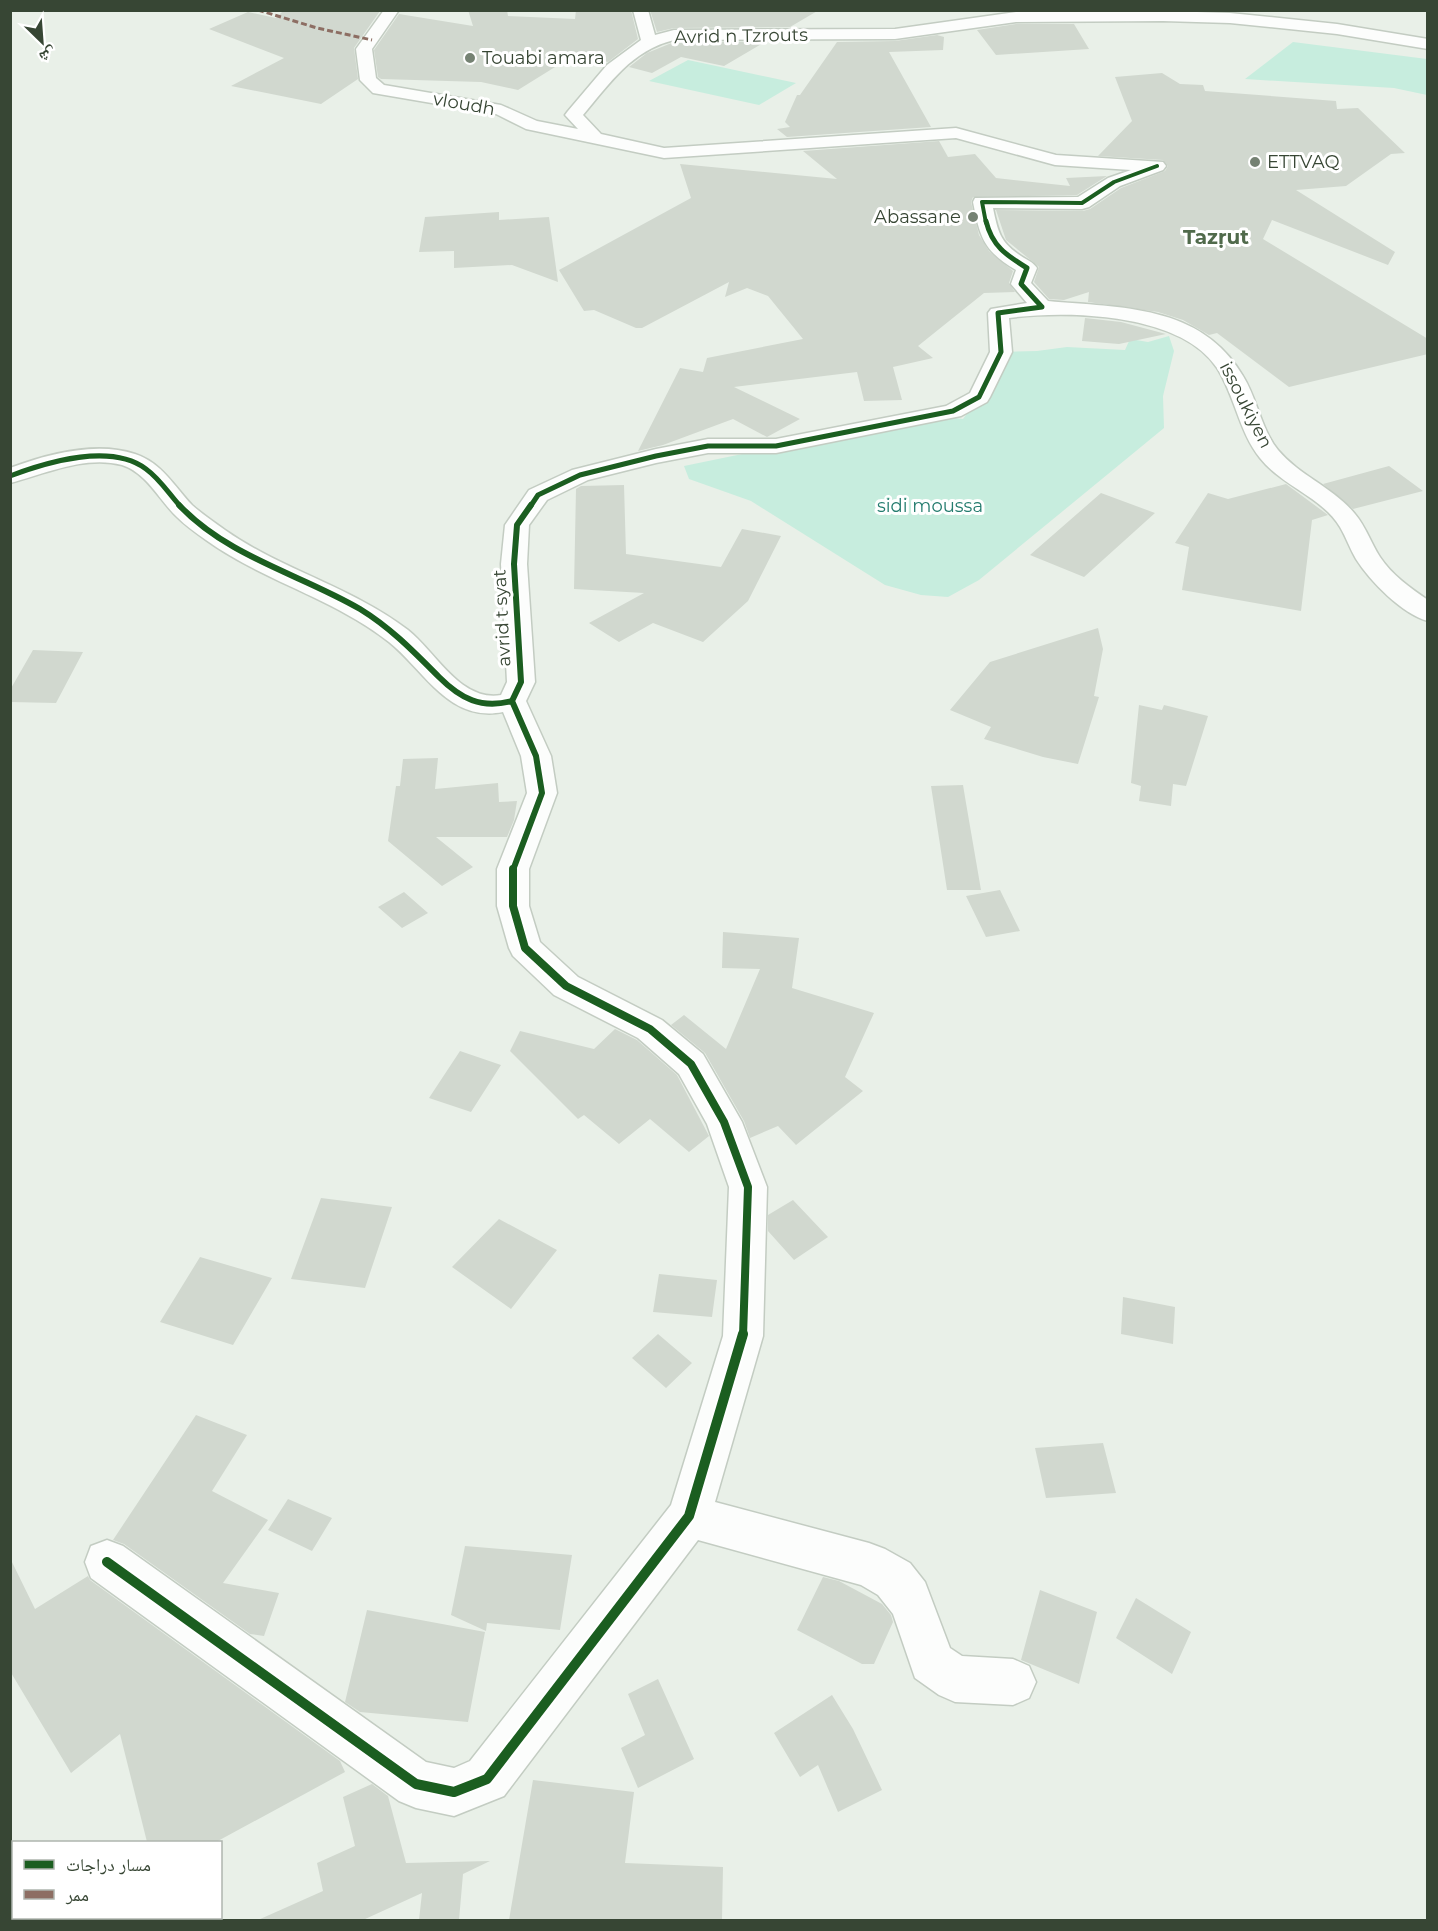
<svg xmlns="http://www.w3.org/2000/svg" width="1438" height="1931" font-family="Montserrat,'Noto Naskh Arabic',sans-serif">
  <rect width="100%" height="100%" fill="#e9f0e8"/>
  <path fill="#c7edde" d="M1293,42L1427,59V95L1394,88L1245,79Z
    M688,60L796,83L759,105L649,81Z
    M1169,336L1174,351L1163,396L1164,428L979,580L948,597L921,595L885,585L751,501L689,479L684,466L933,415L963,419L979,397L1001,352L1037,351L1067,347L1125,350L1130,339L1148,342Z"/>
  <path fill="#d1d8cf" d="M284,10L380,11L354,48L358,79L321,104L231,86L284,58L209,29L248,12L276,18Z
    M468,10H507L508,16L575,19L576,10H631L638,39L608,62L576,54L518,90L481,82L381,79L378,77L374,50L399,14L473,26Z
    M650,10H819L790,27L674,28L657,32Z
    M1016,24H1074L1089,49L996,55L977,30Z
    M937,35L944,37L943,50L889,52L931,127L787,137L777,129L790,127L785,122L797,95H800L837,42L895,41Z
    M674,42H765L724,66L681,57L652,73L629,67L647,53Z
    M1162,73L1180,84L1203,85L1205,91L1336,101L1337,109L1358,108L1405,153L1391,154L1346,186L1296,190L1395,252L1388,265L1272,220L1263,239L1428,339V354L1289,387L1217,333L1209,335L1183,320L1158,312L1088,302L1089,292L1064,300L1049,299L1034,282L1039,267L1006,240L996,210L1083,211L1090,209L1121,188L1165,171L1168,166L1163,160L1098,156L1132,121L1115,77Z
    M939,141L948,157L975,154L996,178L1070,186L1066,178L1107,176L1077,195L973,197L971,202L979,235L989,251L1013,271L1009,283L1015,292L984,293L918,346L933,358L893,367L902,400L864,401L857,372L734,387L800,419L767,437L733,419L663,445L638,451L680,368L703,372L707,358L803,339L768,296L747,288L725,297L729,282L642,328H636L594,310L584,311L559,270L691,198L680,164L837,179L803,151Z
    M499,212V220L549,217L558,282L512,265L454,268V251L419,252L425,217Z
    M1085,318L1121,322L1166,334L1119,344L1082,341Z
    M1389,466L1423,491L1353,509L1323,484Z
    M1286,484L1328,515L1312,520L1301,611L1182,590L1189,547L1175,543L1208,493L1228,499Z
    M624,485L626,554L721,567L742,529L781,536L748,601L703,642L653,623L619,642L589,623L644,593L574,589L576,489L581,486Z
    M1101,493L1155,513L1084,577L1030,555Z
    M1098,628L1103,649L1094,696L1099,697L1078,764L1043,757L984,739L991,727L950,710L990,662Z
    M33,650L83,652L56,703L10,702V690Z
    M1139,705L1162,710L1164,705L1208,716L1186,786L1173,784L1171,806L1139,801L1141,786L1131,783Z
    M438,758L435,789L498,783L499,802L517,801L514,820L507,837H436L473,867L442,886L388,841L396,786H400L403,759Z
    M963,785L966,803L981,890H947L931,786Z
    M1000,890L1020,931L986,937L966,896Z
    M404,892L428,913L402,928L378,907Z
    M723,932L799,938L792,988L874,1013L845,1077L863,1091L796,1145L778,1126L750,1138L744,1121L705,1053L671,1025L684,1015L726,1049L760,969L722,968Z
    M615,1029L637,1040L677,1075L709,1136L689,1152L650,1119L619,1144L584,1115L578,1119L510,1051L520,1031L594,1049Z
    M460,1051L501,1065L471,1112L429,1098Z
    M321,1198L392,1207L365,1288L291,1279Z
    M793,1200L828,1237L794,1260L768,1231V1215Z
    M499,1219L557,1250L511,1309L452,1267Z
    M200,1257L272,1278L233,1345L160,1322Z
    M659,1274L717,1280L712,1317L653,1312Z
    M1123,1297L1175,1307L1173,1344L1121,1334Z
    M658,1334L692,1363L666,1388L632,1358Z
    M196,1415L247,1435L212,1491L268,1520L223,1583L279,1593L264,1636L250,1634L124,1544L113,1540Z
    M1103,1443L1116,1493L1046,1498L1035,1448Z
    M288,1499L332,1518L312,1551L268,1530Z
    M465,1546L572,1555L560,1630L487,1623L486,1631L451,1615Z
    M10,1558L35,1609L88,1576L90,1580L340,1761L345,1772L216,1842H147L120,1734L71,1773L10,1671Z
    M823,1577L839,1581L882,1604L891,1615L893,1622L874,1664H862L797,1630Z
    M1040,1590L1097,1612L1079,1684L1021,1660Z
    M1136,1598L1191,1632L1172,1674L1116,1638Z
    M367,1610L485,1632L468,1722L360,1712L345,1702Z
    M658,1679L694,1759L638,1788L621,1748L645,1735L628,1694Z
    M832,1695L853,1729L882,1790L838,1812L818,1765L800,1777L774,1733Z
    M533,1780L634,1792L625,1863L723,1867L722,1920H509Z
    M372,1784L388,1796L406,1863L490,1861L463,1874L459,1920H419L422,1893L363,1920H258L323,1891L317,1863L355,1846L343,1797Z"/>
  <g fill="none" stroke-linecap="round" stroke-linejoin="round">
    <g stroke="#c3ccc2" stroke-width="3">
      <path id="minor" d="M384,10H399L372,49L376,78L384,85L501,105L537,121L578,129L565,115L568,111L607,65L641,40L633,10H648L655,35L674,30L895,29L1016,12L1163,11L1230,13L1337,24L1428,39V49L1337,34L1230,23L1163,21L1016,22L895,39L674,40C632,50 610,83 583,115L601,134L664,148L956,128L1056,155L1163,162L1166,166L1163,170L1120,186L1089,207L1082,209L993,208C998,232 1000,242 1021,256C1027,260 1033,262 1037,268L1031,283L1048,301C1121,308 1201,304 1243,376C1257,398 1261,429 1278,450C1300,476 1334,488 1355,514C1366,527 1371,543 1380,557C1392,575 1410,588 1428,600V621C1402,614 1370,581 1356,559C1350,549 1346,537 1340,527C1322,497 1282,486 1260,458C1239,432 1235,396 1217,368C1181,313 1067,310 1009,318L1012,352L990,397L987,402L961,416L776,453H708L656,463L588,480L547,500L529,525L527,564L535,682L526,701L551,756L557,793L529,869V906L540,942L578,977L662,1020L703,1054L742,1122L767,1187L763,1336L715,1502L869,1543L885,1549L910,1563L925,1582L950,1648L962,1656L1013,1659L1029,1666L1036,1682L1029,1698L1013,1705L955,1702L939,1695L915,1678L893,1614L878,1595L861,1585L698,1540L504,1796L454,1816L416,1808L399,1801L91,1578L85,1562L91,1546L107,1540L123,1546L426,1762L454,1768L470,1761L671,1505L723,1336L729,1187L707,1124L679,1074L638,1038L554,995L513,956L509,948L497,906V869L527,793L521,756L503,712C449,723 424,670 389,642C333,598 263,581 206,540C196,533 186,526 177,517C159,500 147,473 122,465C85,455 45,474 10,483V468C47,454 97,441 135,454C162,463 174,486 192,505C202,514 214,522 225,530C282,570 352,587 408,630C436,652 460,702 501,695L507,682L501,564L505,525L529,490L572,470L656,449L708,439H776L946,406L970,393L990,352L988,313L991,309L1027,303L1011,284L1016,270C984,251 980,238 973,202L975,198L1078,197L1108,178L1131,170L1055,165L956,138L664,158L526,129L496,114L373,93L360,80L356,49Z"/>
    </g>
    <use href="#minor" fill="#fcfdfc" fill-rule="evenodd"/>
    <path stroke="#8d6e63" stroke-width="3" stroke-dasharray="6 3" stroke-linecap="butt" d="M258,10L317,28L372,40"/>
    <g stroke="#fff" stroke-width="6">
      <path id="cycleway-far4" d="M986,223L982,202L1082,203L1114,182L1157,166"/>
    </g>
    <g stroke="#fff" stroke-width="8">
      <path id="cycleway-far3" d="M10,476C47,462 111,443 146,469C160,479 169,494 181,507
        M530,507L538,495L580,475L656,456L708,446H776L953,411L979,397L1001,352L998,313L1042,307L1021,284L1027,268C1006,255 992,246 986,221"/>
    </g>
    <g stroke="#fff" stroke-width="9">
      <path id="cycleway-far2" d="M179,505C228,557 300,574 360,609C391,628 414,652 439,677C461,699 481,709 512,701L521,682L514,564L517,525L531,505
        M512,701L536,756L542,793L513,870"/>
    </g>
    <g stroke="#fff" stroke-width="12">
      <path id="cycleway-far1" d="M513,869V906L525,948L566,986L650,1029L691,1064L724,1122L748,1187L743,1336"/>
    </g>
    <g stroke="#fff" stroke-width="14">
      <path id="cycleway" d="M107,1562L416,1784L454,1792L487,1779L689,1516L743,1334"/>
    </g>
    <use href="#cycleway-far4" stroke="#1b5e20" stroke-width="4"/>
    <use href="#cycleway-far3" stroke="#1b5e20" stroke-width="5"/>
    <use href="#cycleway-far2" stroke="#1b5e20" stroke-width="6"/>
    <use href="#cycleway-far1" stroke="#1b5e20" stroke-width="8"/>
    <use href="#cycleway" stroke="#1b5e20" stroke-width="10"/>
  </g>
  <g fill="#758273" stroke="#fff" stroke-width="2">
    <circle cx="470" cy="58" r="6"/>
    <circle cx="1255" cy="162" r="6"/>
    <circle cx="973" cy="217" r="6"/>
  </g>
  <g text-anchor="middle" stroke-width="6" stroke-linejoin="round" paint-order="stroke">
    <g font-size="18" fill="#374634" stroke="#fff">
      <text transform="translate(741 36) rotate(-1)" y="6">Avrid n Tzrouts</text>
      <text transform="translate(464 104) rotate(10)" y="6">vloudh</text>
      <text transform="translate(1246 405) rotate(63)" y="6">issoukiyen</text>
      <text transform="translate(502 618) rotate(-93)" y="6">avrid t syat</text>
    </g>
    <g font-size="18" fill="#374634" stroke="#fff" text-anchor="start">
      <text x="482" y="64">Touabi amara</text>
      <text x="1267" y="168">ETTVAQ</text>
      <text x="961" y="223" text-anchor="end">Abassane</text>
    </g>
    <g font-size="18" fill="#247c6e" stroke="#fff">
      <text x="930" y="512">sidi moussa</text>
    </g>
    <g font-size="20" font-weight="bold" fill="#506a4b" stroke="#fff">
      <text x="1216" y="244">Tazṛut</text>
    </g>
  </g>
  <rect width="1438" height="1931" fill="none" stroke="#374634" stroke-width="24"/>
  <rect x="12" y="1841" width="210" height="78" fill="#ffffff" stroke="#afb5ae" stroke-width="1.5"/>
  <rect x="24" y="1860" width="30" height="9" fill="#1b5e20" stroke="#afb5ae" stroke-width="1.5"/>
  <text x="66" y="1871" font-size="18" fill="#374634">مسار دراجات</text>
  <rect x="24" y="1890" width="30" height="9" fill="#8d6e63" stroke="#afb5ae" stroke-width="1.5"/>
  <text x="66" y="1901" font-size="18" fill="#374634">ممر</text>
  <g transform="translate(42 42) rotate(155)" stroke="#ffffff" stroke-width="4.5" paint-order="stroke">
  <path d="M0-4.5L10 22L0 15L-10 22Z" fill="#374634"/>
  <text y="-9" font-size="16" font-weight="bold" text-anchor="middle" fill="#374634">ش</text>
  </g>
</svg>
